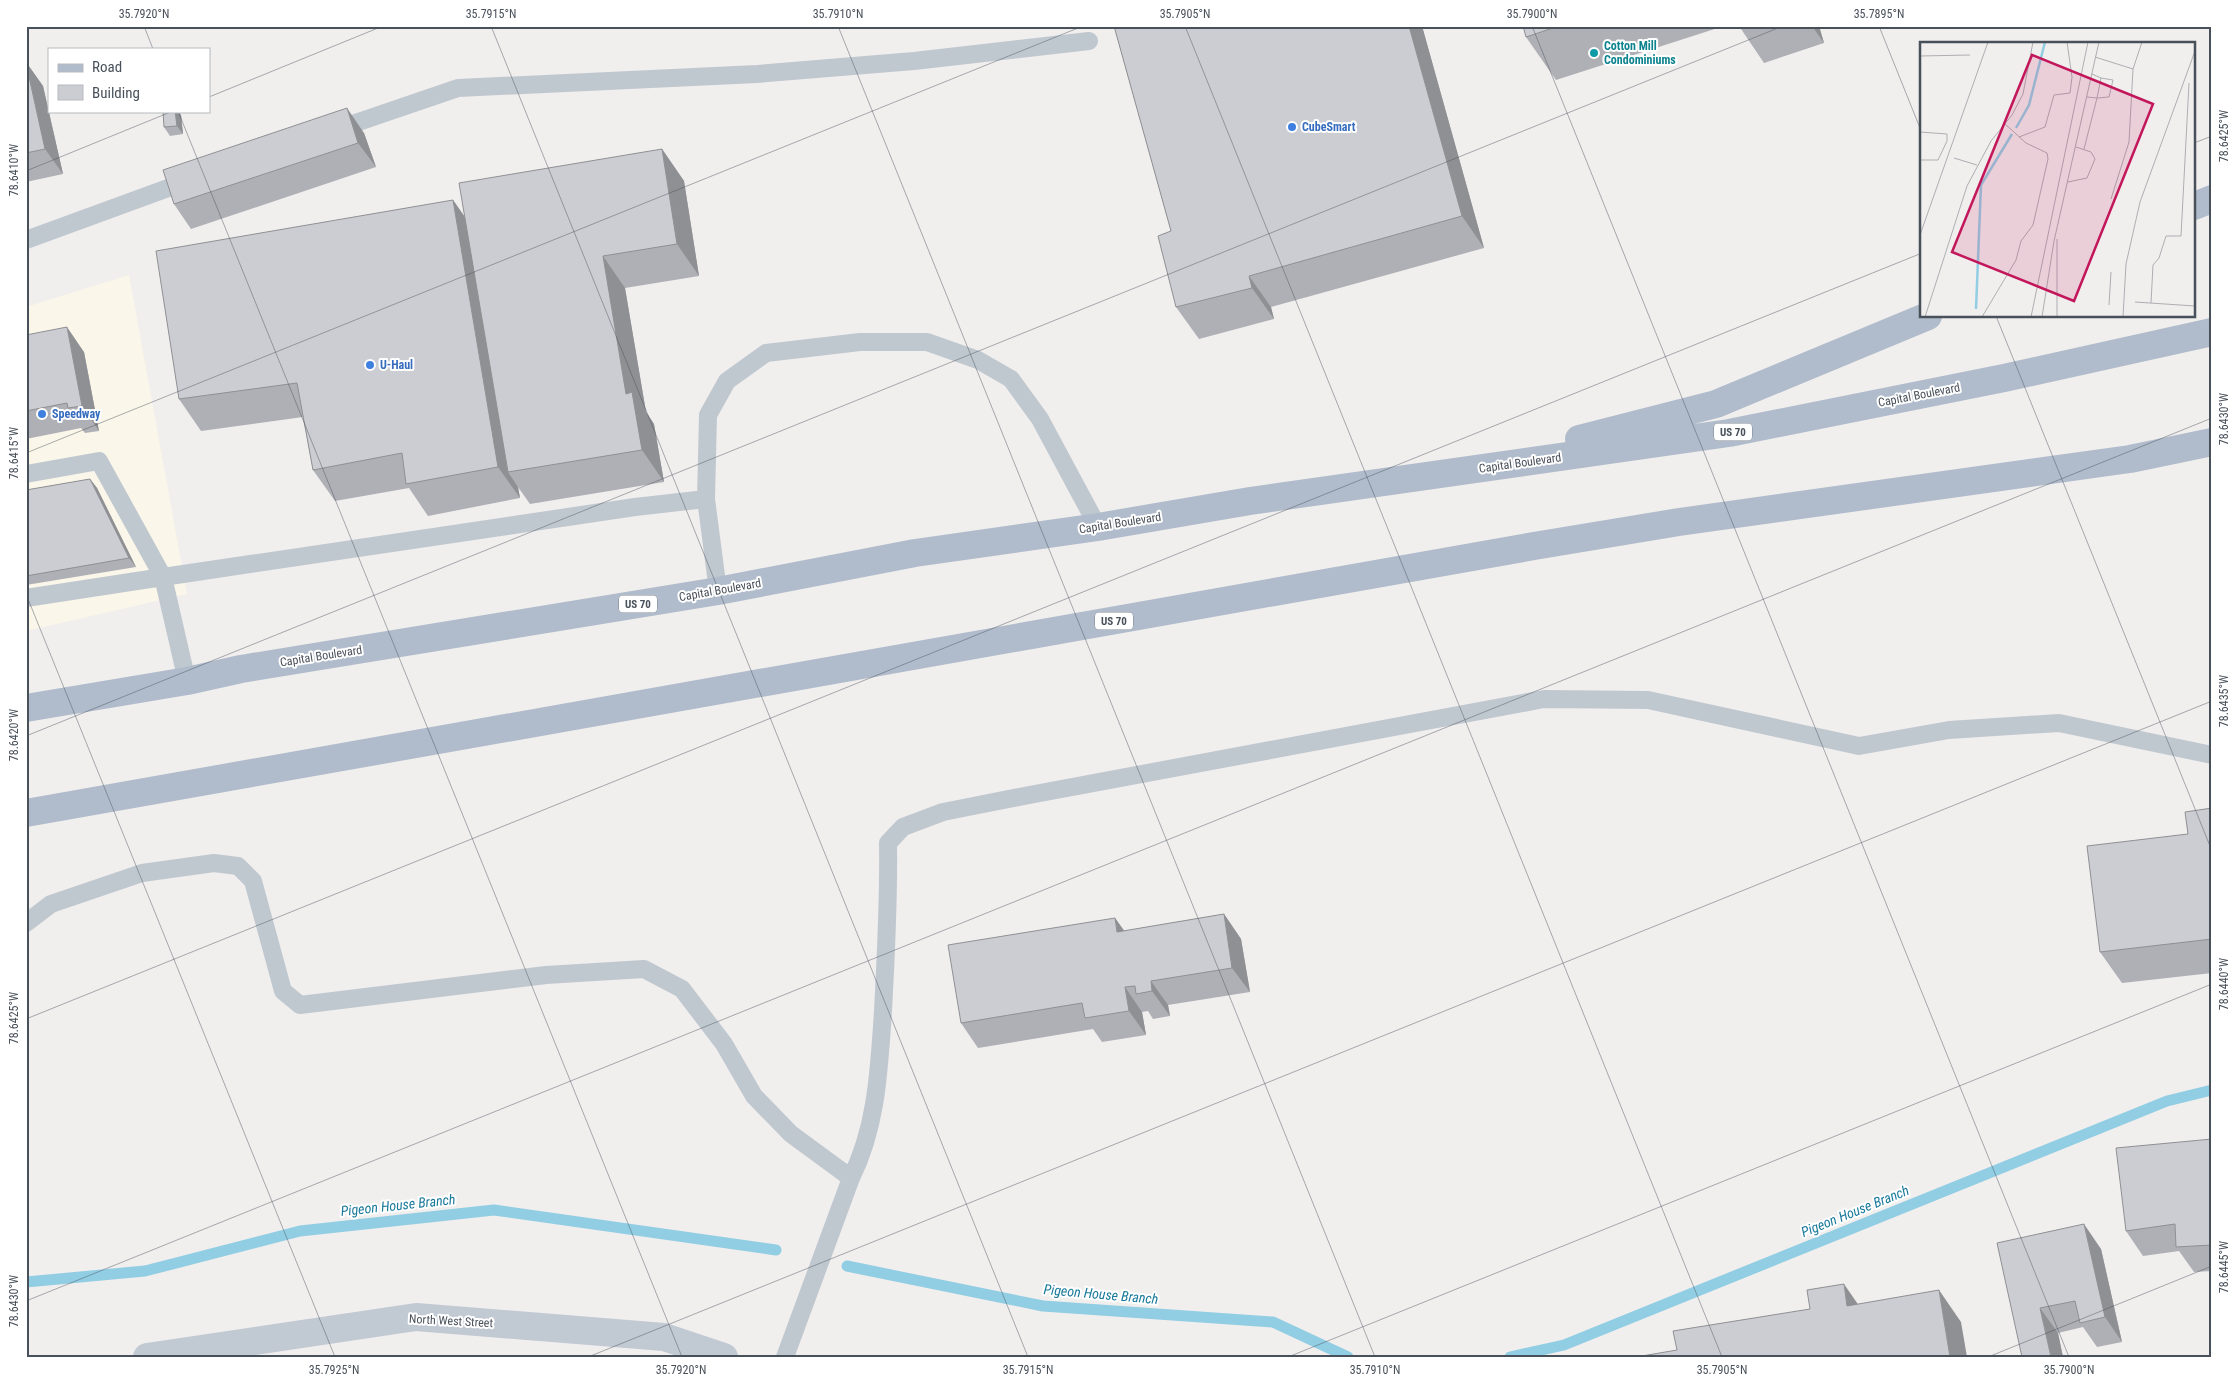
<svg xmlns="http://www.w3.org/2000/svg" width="2238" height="1383" font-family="'Roboto Condensed',sans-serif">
  <rect width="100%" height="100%" fill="#f1eeee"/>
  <path fill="#faf6e9" d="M129,275L187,594L26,631V307Z"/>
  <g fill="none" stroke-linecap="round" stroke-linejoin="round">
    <path stroke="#92cee3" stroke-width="11" d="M847,1266L1043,1306L1273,1322L1348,1357
      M26,1282L145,1271L300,1231L494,1210L776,1250
      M1510,1357L1564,1345L2167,1101L2212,1090"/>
    <path stroke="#c0c8cf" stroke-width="18" d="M335,130L458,88L757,74L914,61L1089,41
      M26,240L190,180
      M26,474L99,461L163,577L635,507L706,499
      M718,591L706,499L708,415L727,381L766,353L860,342H927L978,360L1011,379L1040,419L1098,527
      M26,598L163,577L187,681
      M26,923L51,904L142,873L214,863L238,866L253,881L283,991L300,1005L546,975L644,969L682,989L724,1044L754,1096L791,1134L851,1178
      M785,1357L851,1178C877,1126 879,1069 883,1011C886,955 889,900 888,843L903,827L943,812L1024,796L1544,699L1648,700L1859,746L1949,730L2059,723L2212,755"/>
    <path stroke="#c1c9d3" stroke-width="28" d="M147,1357L416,1317L664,1337L724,1357"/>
    <path stroke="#b0bccb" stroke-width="28" d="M2194,206L2212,199
      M1579,439L1716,404L1928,316
      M26,708L187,681L241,669L718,591L915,553L1098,527L1250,501L1729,433L2004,378L2212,332
      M26,813L1534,546L1679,522L2130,459L2212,442"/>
  </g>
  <path fill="#afb0b5" d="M1114,26H1422L1484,248L1271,307L1274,319L1199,339L1176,307L1171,231Z
    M1523,26H1724L1556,80L1526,37Z
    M1739,26H1819L1824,43L1764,63Z
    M26,62L43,86L63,174L26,182Z
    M181,115L183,134L170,136L164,127Z
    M364,133L376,167L191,229L174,204Z
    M662,149L684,181L699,276L625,288L646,412L654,424L664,482L530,504L518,487L520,498L428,516L409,488L335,501L313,470L303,417L201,431L179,399L453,200L465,217Z
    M26,335L84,352L99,431L85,433L81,428L26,439Z
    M90,479L97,488L136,567L26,585V490Z
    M2212,808V973L2122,983L2100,952L2188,834Z
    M1224,914L1241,939L1250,992L1168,1005L1170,1016L1153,1019L1148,1011L1142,1012L1146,1035L1102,1042L1093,1029L978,1048L961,1023L1115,918L1124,931Z
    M2212,1139V1271L2194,1272L2179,1251L2143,1256L2126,1231Z
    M1997,1243L2101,1249L2122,1342L2097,1347L2083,1327L2058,1333L2063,1357Z"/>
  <path fill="#8f9093" d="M1409,26H1422L1484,248L1462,216Z
    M1812,26H1819L1824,43Z
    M26,62L43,86L63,174L45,149Z
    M347,108L364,133L376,167L358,143Z
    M175,111H178L181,115L183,134L177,126Z
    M662,149L684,181L699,276L677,244Z
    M453,200L475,232L508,472L518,487L520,498L498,467Z
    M603,256L625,288L646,412L654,424L664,482L642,450L626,394Z
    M1249,276L1271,307L1274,319L1252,288Z
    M67,327L84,352L99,431L82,406Z
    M90,479L97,488L136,567L129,558Z
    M1224,914L1241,939L1250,992L1232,968Z
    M1115,918L1133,943L1117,932Z
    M1151,981L1168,1005L1170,1016L1152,991Z
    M1125,987L1142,1012L1146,1035L1129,1011Z
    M2084,1224L2101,1249L2122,1342L2105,1317Z
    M1844,1284L1866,1316L1847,1306Z
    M1939,1290L1961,1322L1967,1357H1950Z
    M2040,1308L2058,1333L2063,1357H2051Z"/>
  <path fill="#cccdd2" stroke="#8f9093" d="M1114,26H1409L1462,216L1249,276L1252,288L1176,307L1158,236L1171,231Z
    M1523,26H1559L1526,37Z
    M26,63L45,149L26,153Z
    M347,108L358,143L174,204L163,170Z
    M163,111H175L177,126L164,127Z
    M662,149L677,244L603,256L626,394L632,392L642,450L508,472L459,183Z
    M453,200L498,467L406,484L402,453L313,470L297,383L179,399L156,251Z
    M67,327L82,406L68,408L67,403L26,411V335Z
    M90,479L129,558L26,576V490Z
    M2212,808V939L2100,952L2087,846L2188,834L2185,812Z
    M1224,914L1232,968L1151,981L1152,991L1136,994L1135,986L1125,987L1129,1011L1085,1018L1082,1003L961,1023L948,945L1115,918L1117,932Z
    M2212,1139V1245L2176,1247L2175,1224L2126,1231L2116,1148Z
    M2084,1224L2105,1317L2080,1323L2075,1301L2040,1308L2051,1357H2022L1997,1243Z
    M1844,1284L1847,1306L1939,1290L1950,1357H1636L1677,1350L1673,1331L1810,1309L1807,1290Z"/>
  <path fill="none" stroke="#48505a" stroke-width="1" stroke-opacity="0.45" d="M144,26L153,49M491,26L1028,1357M838,26L1375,1357M1185,26L1722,1357M1532,26L2069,1357M1879,26L1922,133M209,97L383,26M178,111L682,1357M2194,143L2212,136M26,171L173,111M1996,316L2212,851M26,453L1083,26M26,594L335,1357M26,736L1783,26M26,1019L1922,253M26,1301L2212,418M588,1357L2212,701M1288,1357L2212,984M1988,1357L2212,1266"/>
  <circle fill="#0f9aa8" stroke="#fff" stroke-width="2" cx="1594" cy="53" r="5"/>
  <g fill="#3f7fe0" stroke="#fff" stroke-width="2">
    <circle cx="1292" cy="127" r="5"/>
    <circle cx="370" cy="365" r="5"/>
    <circle cx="42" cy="414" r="5"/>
  </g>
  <g text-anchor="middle" stroke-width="4" stroke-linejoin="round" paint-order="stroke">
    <g fill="#fff" stroke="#7f848c" stroke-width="1">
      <rect x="1714" y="423.5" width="38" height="17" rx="4"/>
      <rect x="619" y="595.5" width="38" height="17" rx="4"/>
      <rect x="1095" y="612.5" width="38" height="17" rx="4"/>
    </g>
    <g font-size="11" font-weight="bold" fill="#48505a">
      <text x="1733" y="436">US 70</text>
      <text x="638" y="608">US 70</text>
      <text x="1114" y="625">US 70</text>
    </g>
    <g font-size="12" font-weight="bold" fill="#0d838f" stroke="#fff" text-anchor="start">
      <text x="1604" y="50">Cotton Mill<tspan x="1604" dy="14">Condominiums</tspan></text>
    </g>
    <g font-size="12" font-weight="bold" fill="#366cbe" stroke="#fff" text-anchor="start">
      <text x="1302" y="131">CubeSmart</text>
      <text x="380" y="369">U-Haul</text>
      <text x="52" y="418">Speedway</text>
    </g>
    <g font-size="12" fill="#48505a" stroke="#fff">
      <text transform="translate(1919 395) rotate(-11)" y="4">Capital Boulevard</text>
      <text transform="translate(1520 463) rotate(-8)" y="4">Capital Boulevard</text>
      <text transform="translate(1120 523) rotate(-9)" y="4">Capital Boulevard</text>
      <text transform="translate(720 590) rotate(-10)" y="4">Capital Boulevard</text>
      <text transform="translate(321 656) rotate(-9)" y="4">Capital Boulevard</text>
      <text transform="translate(451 1321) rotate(3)" y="4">North West Street</text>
    </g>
    <g font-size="14" font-style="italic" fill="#19799b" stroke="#fff">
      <text transform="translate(398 1205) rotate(-6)" y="5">Pigeon House Branch</text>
      <text transform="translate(1855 1211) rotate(-22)" y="5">Pigeon House Branch</text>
      <text transform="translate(1101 1294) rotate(5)" y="5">Pigeon House Branch</text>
    </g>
  </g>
  <g transform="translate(1920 42)">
    <rect width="275" height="275" fill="#f1eeee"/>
    <path fill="none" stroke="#92cee3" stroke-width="2.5" d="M96,86L109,63L125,0M56,267L61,143L92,92"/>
    <path fill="none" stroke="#adafb3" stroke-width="1" d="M0,14L50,13M175,15L213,27M167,55L177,56L181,36L172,32M0,90L27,92V99L18,118H0M99,95L125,85L134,53L150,51L152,35L147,0M164,107L177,56L189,55L193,38L181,36M34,116L57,123M148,140L167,136L175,117L171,110L156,105M191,157L209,100L213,27L222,0M0,193L68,0M137,197V275M215,260L275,264M231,261L233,223L239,216L246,194H261L269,41M189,263L191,230M5,275L47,144L71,99L92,73L103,52L113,0M29,275H52M62,275L96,218L101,199L113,183L128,117L127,111L106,101L85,82M111,275L168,0M122,275L134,199L179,0M203,275L206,222L220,160L275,9"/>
    <path fill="#c2185b" fill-opacity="0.15" stroke="#c2185b" stroke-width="2.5" d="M112,13L233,62L154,259L32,210Z"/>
    <rect width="275" height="275" fill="none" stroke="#48505a" stroke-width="2.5"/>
  </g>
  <rect width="2238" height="1383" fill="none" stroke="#ffffff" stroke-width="55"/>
  <rect x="48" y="48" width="162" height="65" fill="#ffffff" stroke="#b6b9bd"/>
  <rect x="58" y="64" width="25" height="8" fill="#b0bccb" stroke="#b6b9bd"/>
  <text x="92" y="72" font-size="15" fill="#48505a">Road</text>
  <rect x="58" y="85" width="25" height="15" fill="#cccdd2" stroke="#b6b9bd"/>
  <text x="92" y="98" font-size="15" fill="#48505a">Building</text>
  <rect x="28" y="28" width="2182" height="1328" fill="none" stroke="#48505a" stroke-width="2"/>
  <g font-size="12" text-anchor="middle" fill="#48505a">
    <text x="144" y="18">35.7920°N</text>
    <text x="491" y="18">35.7915°N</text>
    <text x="838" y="18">35.7910°N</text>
    <text x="1185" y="18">35.7905°N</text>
    <text x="1532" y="18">35.7900°N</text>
    <text x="1879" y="18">35.7895°N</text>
    <text transform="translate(2224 136) rotate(-90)" y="4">78.6425°W</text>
    <text transform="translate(14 170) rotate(-90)" y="4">78.6410°W</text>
    <text transform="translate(2224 419) rotate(-90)" y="4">78.6430°W</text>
    <text transform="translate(14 453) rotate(-90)" y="4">78.6415°W</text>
    <text transform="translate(2224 701) rotate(-90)" y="4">78.6435°W</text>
    <text transform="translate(14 735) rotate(-90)" y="4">78.6420°W</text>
    <text transform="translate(2224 984) rotate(-90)" y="4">78.6440°W</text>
    <text transform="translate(14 1018) rotate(-90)" y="4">78.6425°W</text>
    <text transform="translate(2224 1267) rotate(-90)" y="4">78.6445°W</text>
    <text transform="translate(14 1301) rotate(-90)" y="4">78.6430°W</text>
    <text x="334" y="1374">35.7925°N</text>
    <text x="681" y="1374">35.7920°N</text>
    <text x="1028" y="1374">35.7915°N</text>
    <text x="1375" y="1374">35.7910°N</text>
    <text x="1722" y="1374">35.7905°N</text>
    <text x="2069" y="1374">35.7900°N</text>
  </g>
</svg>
